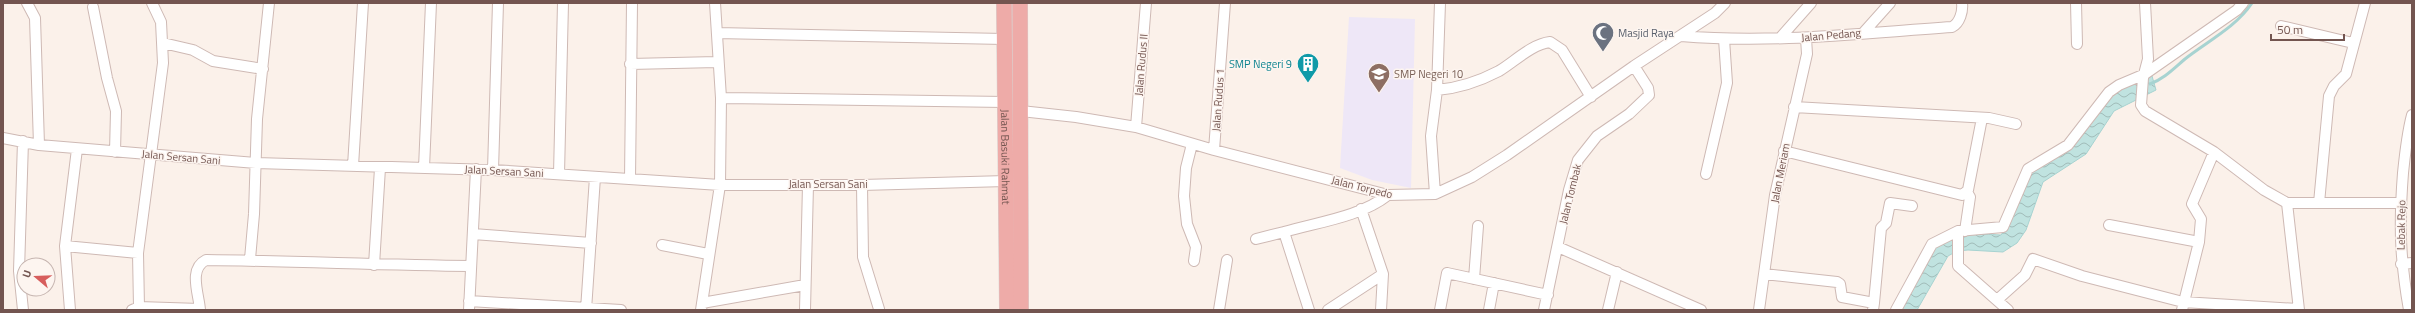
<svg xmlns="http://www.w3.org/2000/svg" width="2415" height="313" font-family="'Titillium Web',sans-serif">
  <defs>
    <pattern id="water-waves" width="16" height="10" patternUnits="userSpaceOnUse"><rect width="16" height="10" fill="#c0e3e0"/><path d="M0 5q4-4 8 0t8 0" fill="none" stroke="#a0bbb8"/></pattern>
  </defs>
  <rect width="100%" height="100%" fill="#fbf1ea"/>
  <path fill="#eee7f7" d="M1349,17L1415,19L1411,188L1372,180L1340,168Z"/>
  <path fill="url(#water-waves)" stroke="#a7d3d1" d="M2152,76L2156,90L2114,111L2086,154L2043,182L2026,230L2017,243L2003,252L1968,250L1957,251L1948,256L1917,310H1899C1905,299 1926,250 1934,245C1953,232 1979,234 2001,235L2009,223L2034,166L2055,158L2109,95L2134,82Z"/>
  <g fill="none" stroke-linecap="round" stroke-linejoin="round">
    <path stroke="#a7d3d1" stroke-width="3" d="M2150,84C2165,78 2173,69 2185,59C2208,41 2236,27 2252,3"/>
    <g stroke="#ceb9b4" stroke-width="12">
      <path id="minor" d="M27,3L35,18L39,145
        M2076,3L2077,44
        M2145,3L2148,59L2143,78L2141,105L2145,111L2214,152L2264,190L2287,203H2401
        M93,7L107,78L116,111L115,152
        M2281,26L2353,43
        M1864,32L1890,3
        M717,33L1004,39
        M1681,36C1772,44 1862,33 1952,27C1960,23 1963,11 1962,3
        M1780,38L1811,3
        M163,43L193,50L213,61L263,69
        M630,64L717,62
        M1437,90C1460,88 1478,82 1499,71C1514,62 1532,44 1550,42L1562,50L1591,97
        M721,98L1005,102
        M1794,107L1989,118L2016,124
        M1021,111L1076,117L1136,127L1214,150L1388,195L1435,194L1472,177L1507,155L1634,66L1715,13L1725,3
        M1136,127L1146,3
        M3,138L39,145L256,163L493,170L720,185H862L1006,181
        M1192,144L1186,168L1184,196L1187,224L1196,247L1194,261
        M1214,150L1225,3
        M1784,151L1962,195L1968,190L1982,118
        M353,166L363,3
        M424,168L431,3
        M493,170L498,3
        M559,174L563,3
        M1706,174L1727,83L1724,39
        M630,179L632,3
        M862,185L863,257L879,309
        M1435,194L1431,136L1437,90L1440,3
        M2287,203L2299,310
        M2319,203L2329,96L2334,86L2346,74L2365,3
        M1361,209L1383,274L1381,310
        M2109,225L2199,242
        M1958,231V266L2008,310
        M1965,231L1970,197L1967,192
        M1284,232C1318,222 1360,217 1388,195
        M473,234L591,243
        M1256,239L1284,232L1309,310
        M662,245L708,254
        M65,246L138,253
        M1558,247L1701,310
        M250,259L254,214L257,119L269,3
        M2401,264L2412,263
        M374,265L380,168
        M1764,274L1837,282L1840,284L1842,297L1874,303L1873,310
        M1474,279L1478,226
        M1997,300L2025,275L2033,259L2082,276L2183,302L2298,309
        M469,301L621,310
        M702,303L805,285
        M1874,303L1881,228L1886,223L1890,203L1912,206
        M139,307L138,253L163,63L161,22L152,3
        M23,310L19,271L23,141
        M70,310L65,246L77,149
        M132,310L139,307L200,309
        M200,310C199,294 188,269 206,260C294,261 382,265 471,266
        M469,310L476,169
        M586,310L595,177
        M701,310L720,185L721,98L715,3
        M805,310L808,185
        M1219,310L1227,260
        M1328,310L1383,274
        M1440,310L1447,273L1548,295
        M1489,310L1494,283
        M1544,310L1569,190L1578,160L1597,136L1629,114L1649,95L1648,88L1634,66
        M1608,310L1617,272
        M1759,310L1775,195L1807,54L1806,38
        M1896,310L1932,244L1958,231L2003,227L2028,169L2068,145L2109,92L2119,85L2145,74L2237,10L2243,3
        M2182,310L2199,242L2201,219L2192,204L2214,152
        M2409,310C2400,259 2399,225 2403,173C2405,153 2407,134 2412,115"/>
    </g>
    <g stroke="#d8cfce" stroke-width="16">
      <g id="highway">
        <path id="s1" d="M1004,3L1007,310"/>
        <path d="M1020,3L1021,310"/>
      </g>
    </g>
    <use href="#minor" stroke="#fff" stroke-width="10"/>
    <use href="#highway" stroke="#eeaba8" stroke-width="15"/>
  </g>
  <defs>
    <g id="mosque-pin" transform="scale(1.15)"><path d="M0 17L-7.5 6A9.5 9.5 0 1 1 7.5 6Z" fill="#6b7280" stroke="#fdf5f0"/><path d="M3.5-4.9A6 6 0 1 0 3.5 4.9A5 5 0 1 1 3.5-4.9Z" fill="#fff"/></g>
    <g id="building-pin" transform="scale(1.15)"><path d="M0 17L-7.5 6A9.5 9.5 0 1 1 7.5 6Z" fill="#0f9aa8" stroke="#fdf5f0"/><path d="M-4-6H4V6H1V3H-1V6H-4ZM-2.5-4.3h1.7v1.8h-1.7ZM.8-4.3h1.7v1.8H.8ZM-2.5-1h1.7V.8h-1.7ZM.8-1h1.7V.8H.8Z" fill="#fff"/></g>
    <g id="school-pin" transform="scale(1.15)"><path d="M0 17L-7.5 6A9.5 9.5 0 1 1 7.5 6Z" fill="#8d6e63" stroke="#fdf5f0"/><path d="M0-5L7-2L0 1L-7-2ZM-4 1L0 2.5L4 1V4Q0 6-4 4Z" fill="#fff"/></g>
  </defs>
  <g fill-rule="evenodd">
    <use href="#mosque-pin" x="1603" y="33"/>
    <use href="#building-pin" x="1308" y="64"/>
    <use href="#school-pin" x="1379" y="74"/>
  </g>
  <g text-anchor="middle" stroke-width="3" stroke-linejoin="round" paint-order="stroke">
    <g font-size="11" fill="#5b616d" stroke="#fdf5f0" text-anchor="start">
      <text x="1618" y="37">Masjid Raya</text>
    </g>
    <g font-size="11" fill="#735550" stroke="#fdf5f0">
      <text transform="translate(1831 35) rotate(-5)" y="4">Jalan Pedang</text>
      <text transform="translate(1141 65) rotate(-85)" y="4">Jalan Rudus II</text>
      <text transform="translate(1218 100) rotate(-86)" y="4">Jalan Rudus 1</text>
      <text dy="4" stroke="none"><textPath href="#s1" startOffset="154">Jalan Basuki Rahmat</textPath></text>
      <text transform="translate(181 157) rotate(5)" y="4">Jalan Sersan Sani</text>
      <text transform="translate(504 171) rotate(3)" y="4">Jalan Sersan Sani</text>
      <text transform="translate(1780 173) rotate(-79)" y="4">Jalan Meriam</text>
      <text x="828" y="188">Jalan Sersan Sani</text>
      <text transform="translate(1362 187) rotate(14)" y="4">Jalan Torpedo</text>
      <text transform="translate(1570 194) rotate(-76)" y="4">Jalan Tombak</text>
      <text transform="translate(2401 225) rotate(-89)" y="4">Lebak Rejo</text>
    </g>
    <g font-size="11" fill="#0d838f" stroke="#fdf5f0" text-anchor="end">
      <text x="1292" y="68">SMP Negeri 9</text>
    </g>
    <g font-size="11" fill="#785e54" stroke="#fdf5f0" text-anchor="start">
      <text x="1394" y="78">SMP Negeri 10</text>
    </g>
  </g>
  <rect width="2415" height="313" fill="none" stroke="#735550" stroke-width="8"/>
  <g transform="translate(36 277) rotate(289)"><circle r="19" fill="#fdf5f0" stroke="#c6b5b0"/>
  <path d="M0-3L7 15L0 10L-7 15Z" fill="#d75e5d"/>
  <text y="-6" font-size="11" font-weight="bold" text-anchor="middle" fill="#735550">U</text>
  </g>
  <path d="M2271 34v6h73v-6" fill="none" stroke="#735550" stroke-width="2"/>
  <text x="2277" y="34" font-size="12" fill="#735550" stroke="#fdf5f0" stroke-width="3" paint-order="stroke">50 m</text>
</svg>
